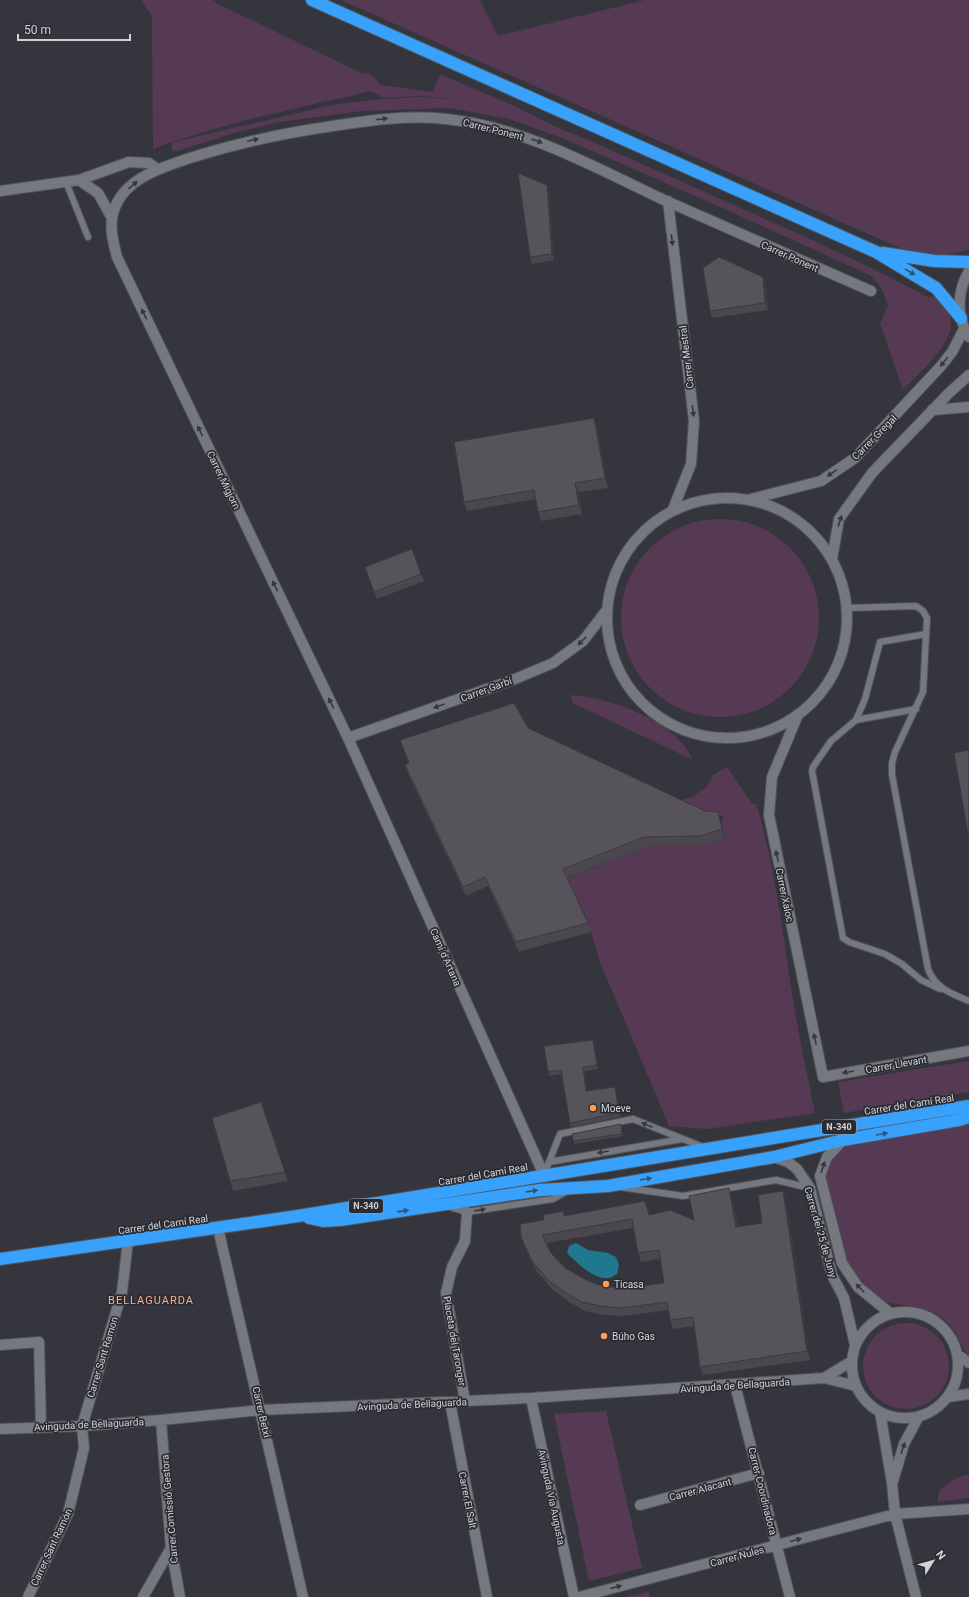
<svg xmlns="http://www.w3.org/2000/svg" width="969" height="1597" font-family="Roboto,sans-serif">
  <rect width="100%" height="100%" fill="#35363d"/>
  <path fill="#563a53" d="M141,0H213L218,4L361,73L370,74L381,85L433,92L440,74L514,106L552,125L604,147L812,240L882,273L927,297H937C942,304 950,312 951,321C953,345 918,374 903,390L880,323L888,306L881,287L870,275L716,205L565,139L509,119L478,113L448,108L361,111L279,122L231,134L177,151H173L171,148L173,142L332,105L382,99L420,97L468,100L420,96L383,98L371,91C298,108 223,123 153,149L152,16Z
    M341,0H480L498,36L645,0H969V249C943,259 926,253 900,248Z
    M621 618a99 99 0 1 1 198 0a99 99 0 1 1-198 0Z
    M572,695C613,699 675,720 693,760L573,703L571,699Z
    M727,767L752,804H756C775,865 782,930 792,993C798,1033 807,1073 815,1113L707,1129L669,1126L600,962L591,932L566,879L648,846H704L725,838L722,821L723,816L712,815L682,800L694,796L707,786L713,775Z
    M969,1061V1092L844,1113L838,1082Z
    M969,1124V1356C960,1345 957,1331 946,1321C922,1299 892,1311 870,1294C864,1289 853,1277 849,1271C846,1264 845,1254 843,1247C837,1226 826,1194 826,1173C826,1170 827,1166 828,1164C832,1152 847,1146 857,1143Z
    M863 1366a43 43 0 1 1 86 0a43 43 0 1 1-86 0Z
    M606,1411L642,1568L589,1581L554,1414Z
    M964,1475H969V1498L937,1502C938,1499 938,1495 939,1492C944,1485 956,1478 964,1475Z
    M649,1592L650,1597H625L648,1592Z"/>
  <path fill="#1f7790" d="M576,1243L588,1250L608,1253L616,1257L619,1265L617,1274C615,1275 611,1278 608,1278C594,1280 576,1262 567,1253L569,1246Z"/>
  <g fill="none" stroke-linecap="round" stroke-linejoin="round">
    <g stroke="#525459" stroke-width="8">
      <path id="lane" d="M66,182L88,237
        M847,608L916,606L923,611L927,618L923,692L895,752L892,763V775L928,969C935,988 952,994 969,1001
        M916,709L856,720L831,741L813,767L812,771L843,938L849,942L885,954L902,964L921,980L940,989
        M856,720L865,699L880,642L926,634
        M549,1162L682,1139
        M544,1175L560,1134L633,1119L703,1147
        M620,1187L683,1196L776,1180L810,1188
        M450,1207L467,1212L553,1199L567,1191"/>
    </g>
    <g stroke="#525459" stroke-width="12">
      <path id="street" d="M79,180L98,193L112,218
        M0,191L79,180L129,162L149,163L157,169
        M668,201L694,421L691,464L673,509
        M932,410L969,407
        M607 618a120 120 0 1 1 240 0a120 120 0 1 1-240 0Z
        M751,499L821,481L855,458L941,366L952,352L964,329
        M832,559L839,519L872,473L949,393L969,375
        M797,717L772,777L769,815L823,1077L969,1051
        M348,738L515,679L553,663L583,641L606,611
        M843,1140L827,1157L820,1176L842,1263L858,1287L890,1313
        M774,1157L788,1162L797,1169L810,1188L832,1275L844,1298L855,1345
        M544,1175L348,738L117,257C114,245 110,232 112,219C117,181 159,168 190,158C237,143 284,133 333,126C371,120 408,115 446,119C524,127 594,167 664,200C733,231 802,261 871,291
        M218,1228L303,1597
        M852 1365a53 53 0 1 1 106 0a53 53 0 1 1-106 0Z
        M0,1345L39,1342L41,1427
        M957,1354L969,1363
        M852,1361L824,1378L856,1386
        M735,1385L790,1597
        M948,1397L969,1394
        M531,1398L574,1597
        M465,1401L446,1293L452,1267L465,1241L467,1212
        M450,1402L487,1597
        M880,1412L892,1483L895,1514L916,1597
        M161,1420L171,1548L180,1597
        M0,1429L82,1426L161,1420L261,1410L531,1398L824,1378
        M893,1481L904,1444L919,1416
        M640,1505L759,1473
        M28,1597L68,1514L84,1448L82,1426L122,1292L128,1241
        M143,1597L171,1548
        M579,1597L895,1514L969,1509"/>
    </g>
    <g stroke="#525459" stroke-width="12">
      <path id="secondary" d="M969,271C957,291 956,317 969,337"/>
    </g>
    <g stroke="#525459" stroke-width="14">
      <path id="highway" d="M312,0L876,252L936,288L961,318
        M883,253L934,261L969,262
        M309,1218L323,1221L340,1220L540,1190L608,1186L774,1157L843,1140L959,1120L969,1117
        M0,1259L298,1216L969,1106"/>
    </g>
    <use href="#lane" stroke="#767880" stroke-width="6"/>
    <use href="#street" stroke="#767880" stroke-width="10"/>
    <use href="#secondary" stroke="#767880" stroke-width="10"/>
    <use href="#highway" stroke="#37a1fb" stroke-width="12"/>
  </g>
  <path fill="#4a474e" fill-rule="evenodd" d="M549,192L554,260L532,264L530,257Z
    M763,277L766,284L768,310L712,318L710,311Z
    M594,418L597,427L608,488L579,492L582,514L541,521L538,512L536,499L467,511L464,502Z
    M412,549L424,581L377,599L365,567Z
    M528,728L721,821L725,838L703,846H648L567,878L588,923L591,932L519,952L488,886L466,896L408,774L405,765Z
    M594,1043L598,1069L584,1071L587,1091H616L620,1117L571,1127L570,1123L562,1074L549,1076L548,1072Z
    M261,1102L288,1181L233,1191L230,1181Z
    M621,1124L623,1136L574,1144L573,1141Z
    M783,1191L786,1200L810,1360L703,1375L700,1367L694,1326L673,1329L670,1320L669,1310L624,1316L604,1315L585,1311L571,1303L552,1289L535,1269L524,1245L521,1237L544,1220L563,1211L565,1216L648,1210L650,1215L694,1220L732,1196L738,1227L762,1223ZM633,1228L638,1253L641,1262L661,1259L664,1283L629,1288L611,1287L595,1284L575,1274L564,1267L551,1253L547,1243Z"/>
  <path fill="#3c3a40" d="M547,185L549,192L554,260L552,254Z
    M763,277L766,284L768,310L765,303Z
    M594,418L597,427L608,488L605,478Z
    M575,483L579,492L582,514L579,505Z
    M718,812L721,821L725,838L722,829Z
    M593,1040L594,1043L598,1069L597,1065Z
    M583,1067L584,1071L588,1095L586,1091Z
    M615,1087L616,1091L620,1117L619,1113Z
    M729,1188L732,1196L739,1235L736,1227Z
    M783,1191L786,1200L810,1360L807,1351Z"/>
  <path fill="#56535b" stroke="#3c3a40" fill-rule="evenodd" d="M518,173L547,185L552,254L530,257Z
    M719,257L763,277L765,303L710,311L703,268Z
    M594,418L605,478L575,483L579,505L538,512L534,490L464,502L454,442Z
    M412,549L421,574L374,592L365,567Z
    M514,703L528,728L705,811L718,812L722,829L700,836L644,837L563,869L588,923L516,942L485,877L463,887L405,765L409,763L400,740Z
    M969,750V840L954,753Z
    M593,1040L597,1065L583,1067L586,1091L615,1087L619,1113L570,1123L561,1070L548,1072L544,1046Z
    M261,1102L285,1172L230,1181L212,1118Z
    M621,1124L622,1134L573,1141L572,1134Z
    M729,1188L736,1227L762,1223L758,1195L783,1191L807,1351L700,1367L693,1317L670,1320L667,1302L621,1308L600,1306L582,1302L568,1294L549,1281L532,1261L521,1237L520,1224L544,1220L543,1215L563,1211L564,1216L645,1201L649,1215L670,1210L694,1220L689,1196ZM632,1219L638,1253L659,1250L664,1283L629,1288L611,1287L595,1284L575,1274L564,1267L551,1253L542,1235Z"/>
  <defs><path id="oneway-solid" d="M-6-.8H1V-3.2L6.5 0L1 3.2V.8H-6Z"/></defs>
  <g fill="#36373f">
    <use href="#oneway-solid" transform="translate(382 119) rotate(-7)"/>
    <use href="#oneway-solid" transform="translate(253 140) rotate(-12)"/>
    <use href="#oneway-solid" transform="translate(537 141) rotate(20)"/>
    <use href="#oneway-solid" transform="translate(133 185) rotate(-41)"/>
    <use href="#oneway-solid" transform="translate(672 240) rotate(83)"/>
    <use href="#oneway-solid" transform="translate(144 314) rotate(-116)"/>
    <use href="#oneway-solid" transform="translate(944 362) rotate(129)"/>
    <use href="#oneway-solid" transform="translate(693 411) rotate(83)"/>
    <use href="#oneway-solid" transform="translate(200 431) rotate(-116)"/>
    <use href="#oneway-solid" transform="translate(832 473) rotate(146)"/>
    <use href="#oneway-solid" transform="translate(840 521) rotate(-72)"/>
    <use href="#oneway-solid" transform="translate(275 586) rotate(-116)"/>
    <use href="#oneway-solid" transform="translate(582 641) rotate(136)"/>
    <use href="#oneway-solid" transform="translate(331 703) rotate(-116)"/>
    <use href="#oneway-solid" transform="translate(439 706) rotate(160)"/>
    <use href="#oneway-solid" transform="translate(777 856) rotate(-102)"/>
    <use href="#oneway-solid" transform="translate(815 1039) rotate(-102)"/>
    <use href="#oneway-solid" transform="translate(848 1072) rotate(170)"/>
    <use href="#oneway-solid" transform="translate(647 1125) rotate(-158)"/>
    <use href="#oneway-solid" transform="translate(603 1152) rotate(170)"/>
    <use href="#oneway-solid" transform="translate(823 1167) rotate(-72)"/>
    <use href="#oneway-solid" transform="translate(480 1210) rotate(-9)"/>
    <use href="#oneway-solid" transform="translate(860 1288) rotate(-135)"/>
    <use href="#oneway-solid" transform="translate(903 1448) rotate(-71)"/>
    <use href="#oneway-solid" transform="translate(796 1540) rotate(-15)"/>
    <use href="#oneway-solid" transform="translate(616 1587) rotate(-15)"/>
  </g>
  <g fill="#2f5579">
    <use href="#oneway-solid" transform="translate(910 272) rotate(31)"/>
    <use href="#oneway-solid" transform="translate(882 1134) rotate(-10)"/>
    <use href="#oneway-solid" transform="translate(646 1179) rotate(-10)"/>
    <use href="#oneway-solid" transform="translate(532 1191) rotate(-8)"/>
    <use href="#oneway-solid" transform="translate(403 1211) rotate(-8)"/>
  </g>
  <g fill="#fe9b58" stroke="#2b2c33" stroke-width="1.5">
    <circle cx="593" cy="1108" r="4"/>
    <circle cx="606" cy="1284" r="4"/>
    <circle cx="604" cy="1336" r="4"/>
  </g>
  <g text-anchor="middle" stroke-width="3.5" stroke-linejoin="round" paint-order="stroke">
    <g fill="#2b2c33" stroke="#9fa0a5" stroke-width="1">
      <rect x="822" y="1120" width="34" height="14" rx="3"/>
      <rect x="349" y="1199" width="34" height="14" rx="3"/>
    </g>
    <g font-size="9" font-weight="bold" fill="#d1d2d6">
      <text x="839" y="1130">N-340</text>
      <text x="366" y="1209">N-340</text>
    </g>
    <g font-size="10" fill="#d1d2d6" stroke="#2b2c33">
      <text transform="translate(493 129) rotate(14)" y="4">Carrer Ponent</text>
      <text transform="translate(790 256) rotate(24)" y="4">Carrer Ponent</text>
      <text transform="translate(686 357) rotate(-97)" y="4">Carrer Mestral</text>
      <text transform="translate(874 437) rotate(-45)" y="4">Carrer Gregal</text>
      <text transform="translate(224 480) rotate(64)" y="4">Carrer Migjorn</text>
      <text transform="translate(486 689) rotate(-20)" y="4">Carrer Garbí</text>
      <text transform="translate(785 895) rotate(78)" y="4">Carrer Xaloc</text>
      <text transform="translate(446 957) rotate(66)" y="4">Camí d'Artana</text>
      <text transform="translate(896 1064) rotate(-10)" y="4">Carrer Llevant</text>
      <text transform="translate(909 1104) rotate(-9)" y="4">Carrer del Camí Real</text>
      <text transform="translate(483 1174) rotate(-10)" y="4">Carrer del Camí Real</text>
      <text transform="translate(163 1224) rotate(-8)" y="4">Carrer del Camí Real</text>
      <text transform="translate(821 1232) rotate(74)" y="4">Carrer del 25 de Juny</text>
      <text transform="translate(455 1341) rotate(80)" y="4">Placeta del Taronger</text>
      <text transform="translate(102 1357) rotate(-73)" y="4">Carrer Sant Ramon</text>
      <text transform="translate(735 1385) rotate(-4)" y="4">Avinguda de Bellaguarda</text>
      <text transform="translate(412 1404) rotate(-3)" y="4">Avinguda de Bellaguarda</text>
      <text transform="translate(262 1412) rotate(77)" y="4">Carrer Betxí</text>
      <text transform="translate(89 1424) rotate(-3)" y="4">Avinguda de Bellaguarda</text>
      <text transform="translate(700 1489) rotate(-15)" y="4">Carrer Alacant</text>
      <text transform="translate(763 1491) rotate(76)" y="4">Carrer Coordinadora</text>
      <text transform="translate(552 1497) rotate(78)" y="4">Avinguda Via Augusta</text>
      <text transform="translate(468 1500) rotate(79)" y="4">Carrer El Salt</text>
      <text transform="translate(169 1509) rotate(-95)" y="4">Carrer Comissió Gestora</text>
      <text transform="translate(51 1547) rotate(-65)" y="4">Carrer Sant Ramón</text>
      <text transform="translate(737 1556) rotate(-15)" y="4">Carrer Nules</text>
    </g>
    <g font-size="10" fill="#d1d2d6" stroke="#2b2c33" text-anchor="start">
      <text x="601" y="1112">Moeve</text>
      <text x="614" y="1288">Ticasa</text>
      <text x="612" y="1340">Búho Gas</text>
    </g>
    <g font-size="11" letter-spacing="1" fill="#f5b084" stroke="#2b2c33">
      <text x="151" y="1304">BELLAGUARDA</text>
    </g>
  </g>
  <g transform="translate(933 1561) rotate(53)" stroke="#2b2c33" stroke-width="3" paint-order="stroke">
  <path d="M0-3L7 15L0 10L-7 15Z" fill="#d1d2d6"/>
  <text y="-6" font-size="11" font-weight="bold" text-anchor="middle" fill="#d1d2d6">N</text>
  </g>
  <path d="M18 34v6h112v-6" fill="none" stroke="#d1d2d6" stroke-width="2"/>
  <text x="24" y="34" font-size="12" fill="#d1d2d6" stroke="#2b2c33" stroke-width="3" paint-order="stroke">50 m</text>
</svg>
